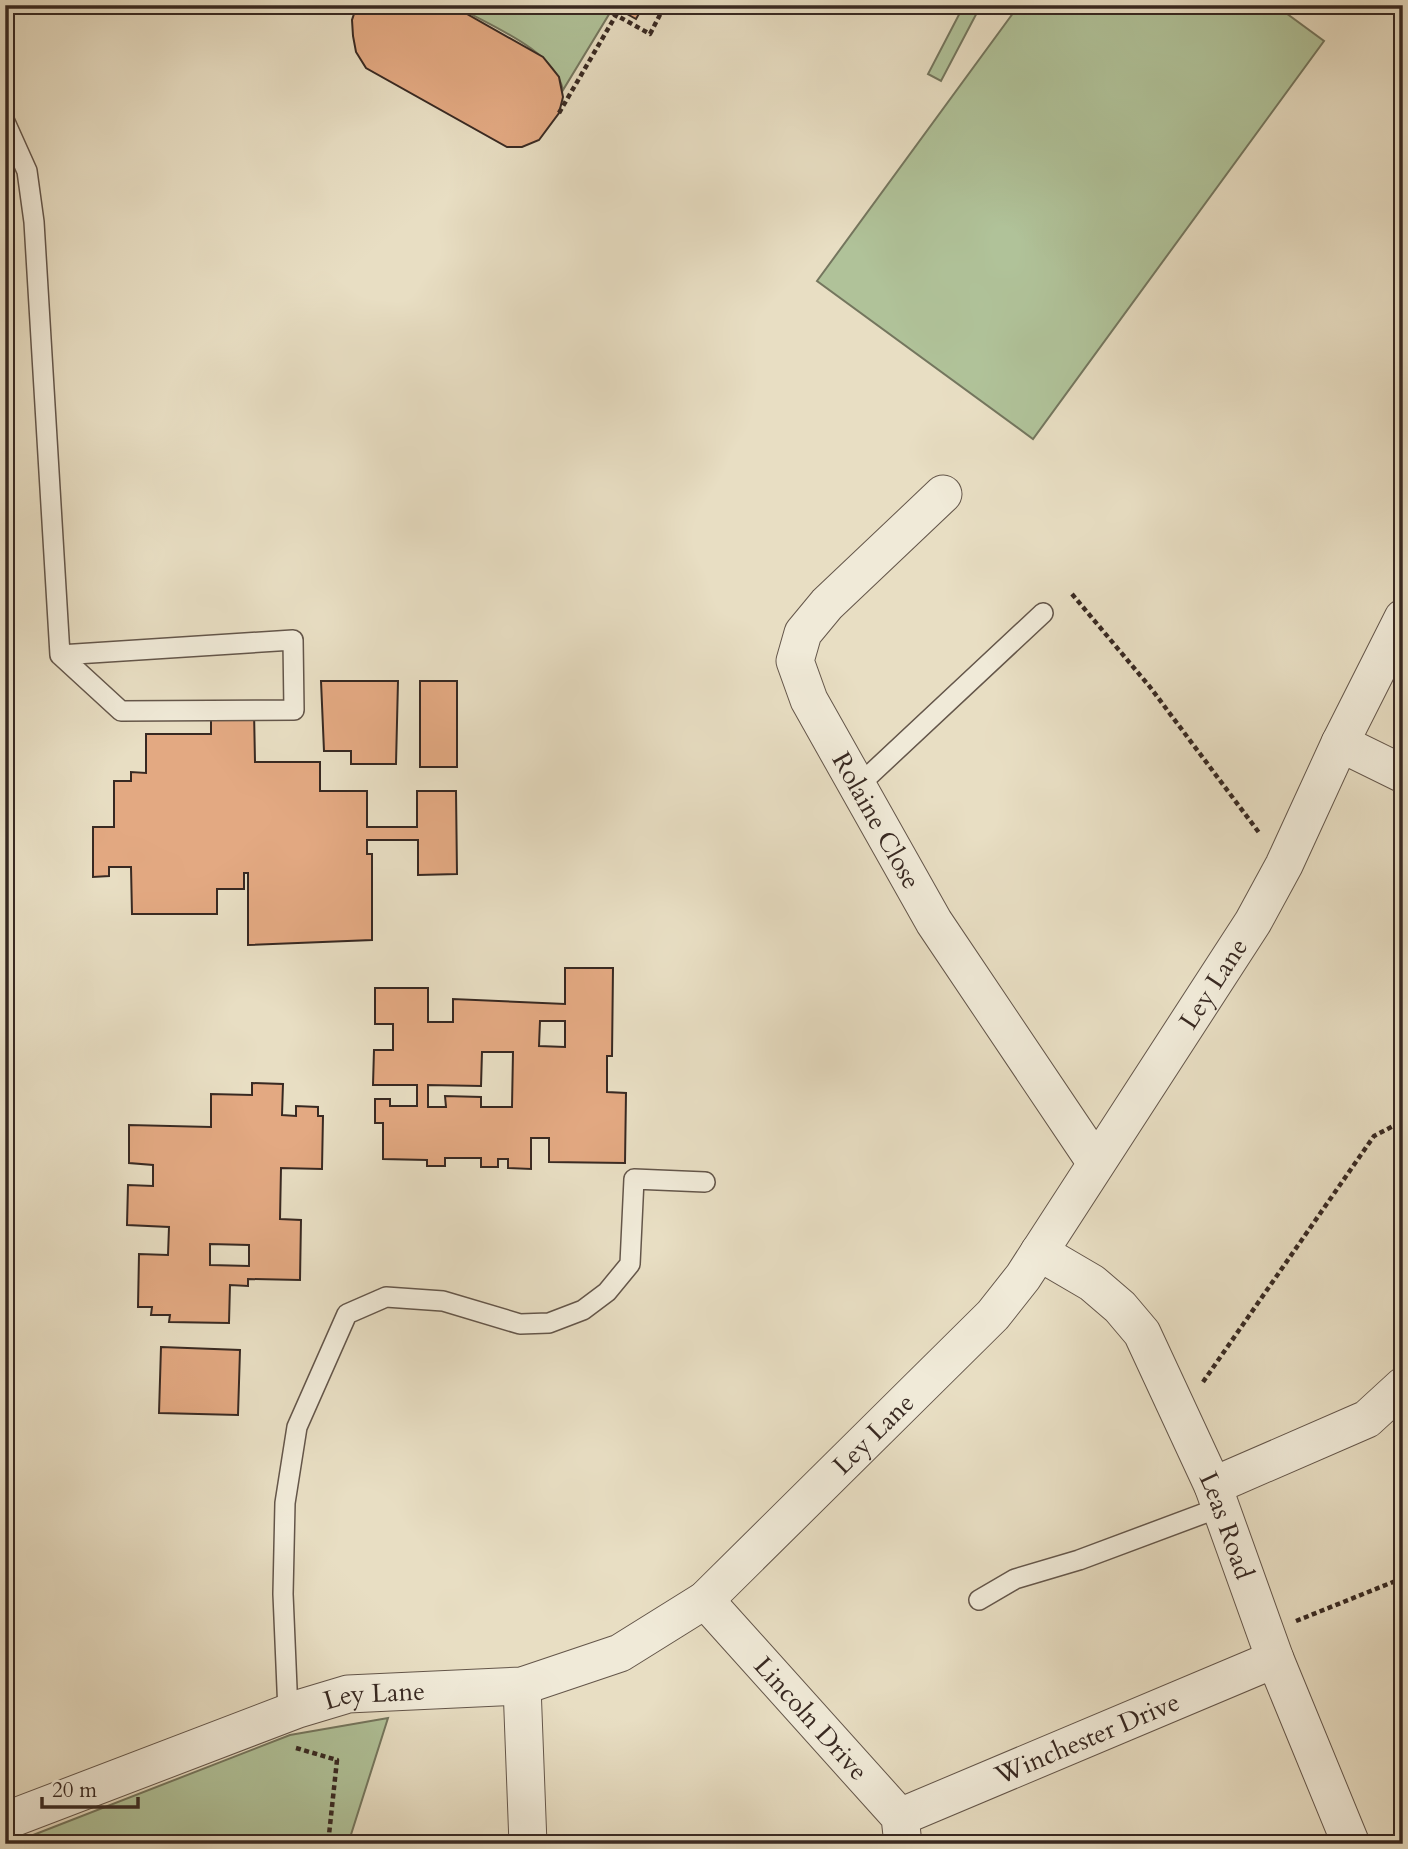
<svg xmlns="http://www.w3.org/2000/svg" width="1408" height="1849" font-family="Cardo,serif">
  <rect width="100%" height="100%" fill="#e8dec3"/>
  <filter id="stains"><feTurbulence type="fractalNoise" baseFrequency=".00286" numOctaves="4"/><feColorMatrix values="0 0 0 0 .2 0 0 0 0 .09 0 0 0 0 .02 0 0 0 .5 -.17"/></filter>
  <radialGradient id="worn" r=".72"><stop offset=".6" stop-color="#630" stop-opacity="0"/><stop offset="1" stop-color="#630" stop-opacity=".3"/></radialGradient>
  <path fill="#b0c299" stroke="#74765e" stroke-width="2" d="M454,5H601L611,11L563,90C554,49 488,25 454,5Z
    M964,5H981L941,81L928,74Z
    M1019,5H1275L1324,41L1033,439L817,281Z
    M388,1718L348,1844H10L290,1735Z"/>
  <path fill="#e3a982" stroke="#382922" stroke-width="2" fill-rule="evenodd" d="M357,5H451L543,57L559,77L563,97L559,113L539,140L522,147H507L366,68L356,52L353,36L352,20Z
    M611,5H644L636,19Z
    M321,681H398L396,764H351V751H324Z
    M420,681H457V767H420Z
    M211,704L254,711L255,762H320V791H367V827H417V791H456L457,874L418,875V840H367V854H372V940L248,945V873H244V889H217V914H132L131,867H109V876L93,877V827H114V781H131V772L146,773V734H211Z
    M565,968H613L612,1056H607V1092L626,1093L625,1163L549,1162V1138H531V1169L508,1168V1159H498V1167H481V1158H445V1166H427V1160L383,1159V1123H375V1099H390V1106H417V1085H373L374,1050H393V1024H375V988H428V1022H453V999L565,1004ZM540,1021H565V1047L539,1046ZM482,1052H513L512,1107H481V1097L445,1096L446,1107H428V1085L481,1086Z
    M252,1083L283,1084L282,1115L296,1116V1106L318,1107V1116H323L322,1169L281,1168L280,1219L301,1220L300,1280L248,1279V1286L230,1285L229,1323L169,1322L170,1315H151L152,1307H138L139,1254L168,1255L169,1227L127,1225L128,1185L153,1186V1165L129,1163V1125L211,1127V1094L252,1095ZM210,1244L249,1245V1266L210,1265Z
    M161,1347L240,1350L238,1415L159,1413Z"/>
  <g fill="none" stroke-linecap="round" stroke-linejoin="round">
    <g stroke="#64564a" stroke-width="22">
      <path id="lane" d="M5,122L27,171L34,222L60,655L121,711L294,710L293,640L60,655
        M859,785L1043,613
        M979,1600L1015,1579L1079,1560L1221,1507
        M288,1712L283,1594L285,1503L297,1427L347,1314L386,1297L443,1301L520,1324L549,1323L583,1310L607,1292L630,1264L634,1179L705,1182"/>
    </g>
    <g stroke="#64564a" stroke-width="39">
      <g id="street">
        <path id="s1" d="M943,494L827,604L803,633L795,661L809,700L934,922L1096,1163"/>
        <path d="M1340,743L1403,774"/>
        <path id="s2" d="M1039,1252L1092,1283L1120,1307L1142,1333L1213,1486L1275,1659L1351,1844"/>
        <path d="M1213,1486L1367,1419L1403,1386"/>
        <path id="s3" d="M705,1600L900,1817L903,1844"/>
        <path d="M522,1686L528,1844"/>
        <path id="s4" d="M900,1817L1275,1659"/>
        <path id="s5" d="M5,1821L298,1709L348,1694L522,1686L620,1653L705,1600L993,1315L1023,1277L1253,922L1284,865L1340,743L1403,618"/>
      </g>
    </g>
    <path stroke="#382922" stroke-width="4.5" stroke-dasharray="5 3.5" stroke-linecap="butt" d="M598,5L650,34L665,5
      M559,113L619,10
      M1072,594L1150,687L1260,834
      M1203,1382L1374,1136L1403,1121
      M1296,1621L1403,1578
      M296,1748L337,1760L328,1844"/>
    <use href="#lane" stroke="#f0ead8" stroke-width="19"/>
    <use href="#street" stroke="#f0ead8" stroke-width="37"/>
  </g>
  <g text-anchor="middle" stroke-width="6" stroke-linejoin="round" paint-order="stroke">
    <g font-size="26" fill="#382922" stroke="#f0ead8">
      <text dy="9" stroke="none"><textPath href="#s1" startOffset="406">Rolaine Close</textPath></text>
      <text dy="9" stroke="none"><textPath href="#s5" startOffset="1547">Ley Lane</textPath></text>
      <text dy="9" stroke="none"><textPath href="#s5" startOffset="980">Ley Lane</textPath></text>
      <text dy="9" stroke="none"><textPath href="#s2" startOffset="343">Leas Road</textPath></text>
      <text dy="9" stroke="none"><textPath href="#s5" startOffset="392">Ley Lane</textPath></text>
      <text dy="9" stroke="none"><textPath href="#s3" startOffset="159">Lincoln Drive</textPath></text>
      <text dy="9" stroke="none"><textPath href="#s4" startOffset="203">Winchester Drive</textPath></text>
    </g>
  </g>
  <rect width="1408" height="1849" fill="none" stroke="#e8dec3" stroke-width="28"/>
  <rect x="7" y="7" width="1394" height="1835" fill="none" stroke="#382922" stroke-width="3.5"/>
  <rect x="14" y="14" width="1380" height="1821" fill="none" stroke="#382922" stroke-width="2"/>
  <path d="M42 1797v10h96v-10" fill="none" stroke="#382922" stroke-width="3.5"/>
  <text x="52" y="1797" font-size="21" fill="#382922" stroke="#f0ead8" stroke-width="5" paint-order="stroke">20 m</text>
  <rect width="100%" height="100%" filter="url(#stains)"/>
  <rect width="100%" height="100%" fill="url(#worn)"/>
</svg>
